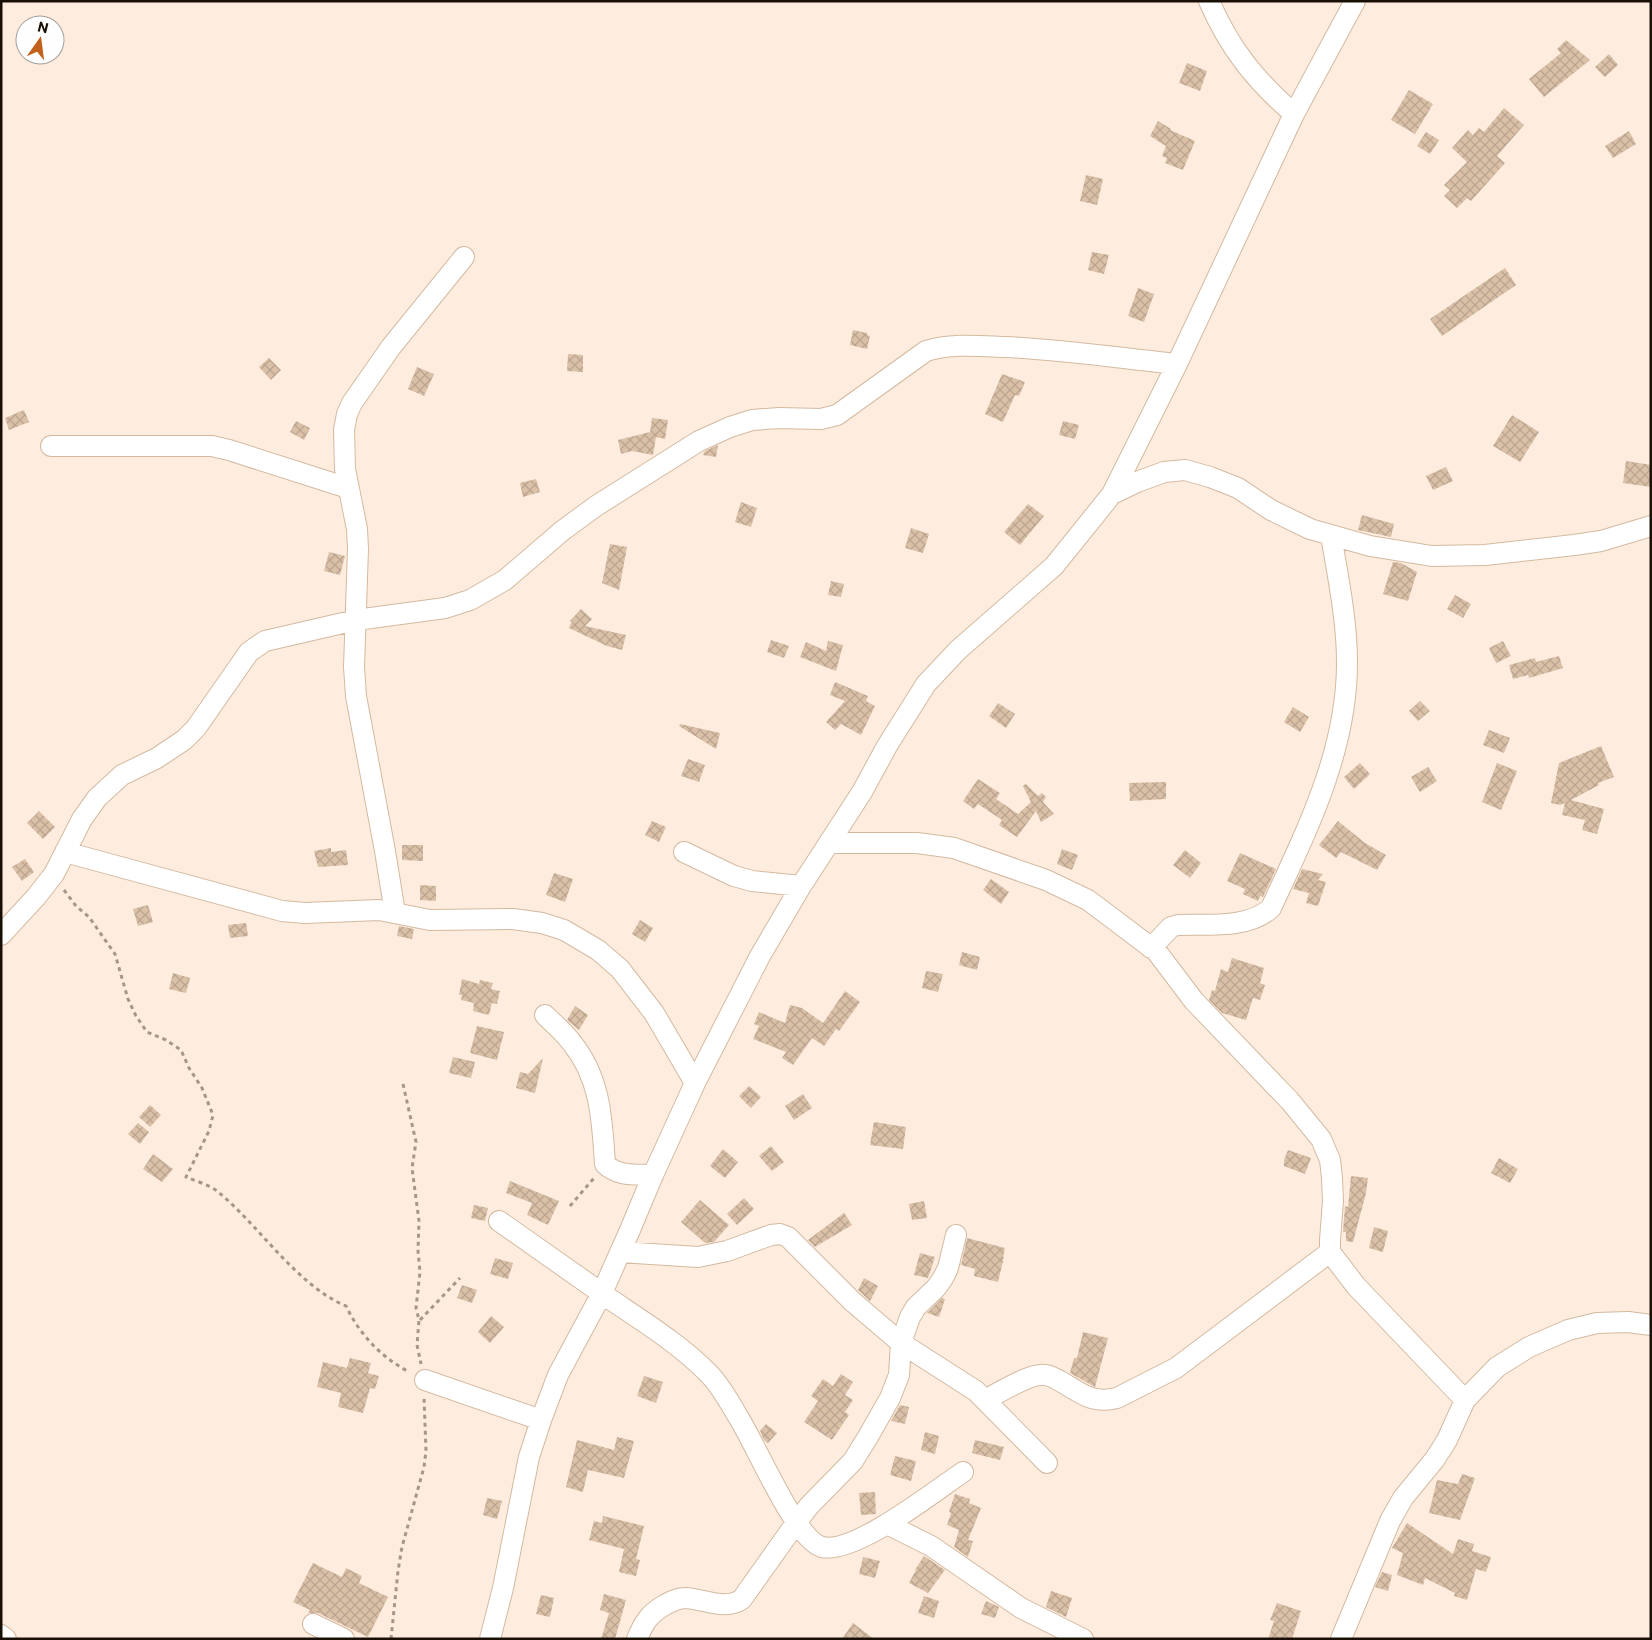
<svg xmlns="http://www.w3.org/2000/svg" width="1652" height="1640" font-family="Commissioner,sans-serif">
  <defs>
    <pattern id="building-cross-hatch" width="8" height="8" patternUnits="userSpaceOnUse" patternTransform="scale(1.25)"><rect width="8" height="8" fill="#dbc0a8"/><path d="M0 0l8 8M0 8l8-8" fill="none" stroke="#bba48f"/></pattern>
  </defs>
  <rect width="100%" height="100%" fill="#feedde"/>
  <path fill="url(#building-cross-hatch)" d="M1566,40L1590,60L1544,97L1529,79L1561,53L1557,49Z
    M1609,54L1618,65L1605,77L1595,67Z
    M1187,63L1207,71L1200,91L1179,83Z
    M1409,90L1433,104L1415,134L1391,120Z
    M1504,108L1524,125L1497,156L1505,163L1471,201L1467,198L1457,208L1444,196L1450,190L1444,185L1467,162L1452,148L1468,130L1473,135L1479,128L1484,132Z
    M1158,121L1171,129L1170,130L1195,141L1183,170L1165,163L1167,158L1162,156L1166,146L1150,136Z
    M1629,131L1636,144L1613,158L1605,146Z
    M1426,132L1439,140L1430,154L1417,146Z
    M1086,175L1103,179L1097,205L1080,201Z
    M1092,252L1109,255L1104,274L1088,270Z
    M1505,268L1516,285L1442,336L1430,319Z
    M1138,288L1154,294L1144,322L1128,316Z
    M853,330L867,333V335L870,336L867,349L850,345Z
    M568,354L583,355V372L567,371Z
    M269,358L281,370L271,380L259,367Z
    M417,367L434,374L424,396L408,389Z
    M1002,374L1025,382L1019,396L1015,395L1003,422L985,414Z
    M24,410L29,422L9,430L5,418Z
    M1512,415L1539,432L1520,462L1493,446Z
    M652,418L668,420L665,439L656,437L653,455L632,451L621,454L618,440L650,432Z
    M296,421L310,428L304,440L290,432Z
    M1063,421L1079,425L1075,439L1059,435Z
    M718,445L716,457L703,455L705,451Z
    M1626,461L1651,465V487L1623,483Z
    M1446,467L1453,481L1433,490L1426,476Z
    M536,479L540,492L523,497L520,483Z
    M741,502L757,508L751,527L735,522Z
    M1028,504L1044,516L1020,545L1004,532Z
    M1362,515L1394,524L1391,537L1358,530Z
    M911,528L929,534L923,553L905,548Z
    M610,544L627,547L619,590L602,583Z
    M329,552L345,556L340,575L324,571Z
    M1393,562L1401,563L1417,572L1408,601L1383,594Z
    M831,581L844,584L841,597L828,595Z
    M1455,595L1471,604L1463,618L1447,609Z
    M581,609L592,619L585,626L626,635L622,650L607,646L569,628L571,623H573L570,621Z
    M771,640L789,646L784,658L767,652Z
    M828,641L843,645L836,671L800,657L806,642L826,651Z
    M1503,641L1511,656L1496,663L1489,648Z
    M1559,656L1563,668L1529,678L1528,675L1513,679L1509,665L1535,658L1536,662Z
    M835,682L868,696L866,701L875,706L861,735L841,724L835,730L826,722L845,701L830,695Z
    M1420,701L1430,711L1418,721L1409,711Z
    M998,703L1015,714L1006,728L989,716Z
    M1293,707L1309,717L1300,732L1284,722Z
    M680,724L720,733L716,749L679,726Z
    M1489,730L1510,738L1504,753L1483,745Z
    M1601,746L1614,777L1598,783L1599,785L1571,800L1604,809L1597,834L1582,830L1585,820L1562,815L1565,803L1560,805L1551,803L1559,763Z
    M688,759L705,765L699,782L681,776Z
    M1360,763L1370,774L1354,789L1344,777Z
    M1497,763L1517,771L1501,810L1482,802Z
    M1428,767L1437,781L1420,792L1411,777Z
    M978,779L1000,793L996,799L1018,814L1031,802L1023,786L1026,784L1038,796L1042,793L1046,797L1043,802L1054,814L1041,822L1036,811L1017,837L999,825L1002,820L978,804L974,809L963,801Z
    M1166,782V799L1130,801L1129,783Z
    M39,811L55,827L43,839L27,823Z
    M652,821L666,827L659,842L645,835Z
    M1338,821L1365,843L1386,855L1377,870L1341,852L1336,858L1319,845Z
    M402,845H423V861L402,860Z
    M331,848V852L346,850L348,865L318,867L314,851Z
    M1062,849L1078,855L1072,870L1057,864Z
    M1185,850L1201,863L1190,878L1173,865Z
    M1240,853L1276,869L1263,897L1260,896L1258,901L1243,894L1245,889L1227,881Z
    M25,859L34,872L22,881L12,867Z
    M1302,869L1323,874L1318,880L1326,882L1318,906L1306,903L1309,893L1293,889Z
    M554,873L573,879L565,902L546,895Z
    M991,879L1009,892L1001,904L983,890Z
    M420,885L436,886V901L420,900Z
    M148,905L153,922L138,926L133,909Z
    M640,920L653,928L645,942L632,934Z
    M246,923L248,936L230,938L228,925Z
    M399,926L414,929L412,939L397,936Z
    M962,952L980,957L977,970L959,965Z
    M1232,958L1264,968L1260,983L1265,985L1260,1000L1253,998L1246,1020L1222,1013L1209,1000L1212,990L1215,991L1221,969L1228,972Z
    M926,971L943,974L938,992L922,988Z
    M173,973L190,978L186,993L169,989Z
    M462,979L479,984L480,980L493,983L491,989L500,991L497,1004L492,1003L489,1015L473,1011L474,1003L461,1000L462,995H459Z
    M845,991L860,1002L839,1031L836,1029L824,1046L812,1038L793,1065L782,1058L786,1052L753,1039L759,1026L754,1024L759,1012L785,1023L790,1005L802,1008L823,1023Z
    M575,1006L588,1015L579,1030L567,1020Z
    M477,1026L504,1032L497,1060L470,1053Z
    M453,1057L475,1062L471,1078L449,1073Z
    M543,1058L535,1093L516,1088L520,1072L528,1074Z
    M749,1086L761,1097L751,1108L739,1096Z
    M803,1094L812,1108L794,1120L785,1106Z
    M150,1105L161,1115L150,1127L139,1117Z
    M874,1122L906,1127L903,1149L870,1145Z
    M138,1123L149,1132L140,1144L128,1134Z
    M771,1146L784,1162L772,1171L759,1156Z
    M723,1149L738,1162L725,1178L710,1166Z
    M1288,1150L1311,1158L1305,1174L1284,1166V1160Z
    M153,1154L173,1169L162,1182L143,1169Z
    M1499,1158L1518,1169L1510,1183L1491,1173Z
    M1351,1176L1368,1178L1366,1193L1353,1242L1346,1241V1232H1343L1345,1206L1348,1207Z
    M510,1181L559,1201L548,1225L527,1215L532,1203L506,1193Z
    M744,1198L754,1209L737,1225L727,1214Z
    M700,1200L729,1225L714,1242L705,1243L681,1222Z
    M924,1201L927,1218L912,1220L909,1204Z
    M474,1205L488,1208L485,1221L471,1218Z
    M844,1213L852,1225L815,1247L808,1240Z
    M1374,1227L1388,1231L1383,1252L1369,1248Z
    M967,1238L1005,1248L1003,1257H1004L998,1282L974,1276L975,1269L961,1265Z
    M920,1253L935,1257L928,1278L914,1275Z
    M495,1258L513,1263L508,1279L490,1274Z
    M864,1278L878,1286L870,1301L858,1290Z
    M462,1285L477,1290L472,1303L457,1298Z
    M942,1298L945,1299L939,1317L927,1313Z
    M491,1316L504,1327L490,1343L478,1332Z
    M1083,1332L1108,1338L1095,1387L1070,1373L1074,1358H1077Z
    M350,1358L371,1363L368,1373L379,1376L375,1389L370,1388L363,1413L338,1407L341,1393L317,1387L323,1362L347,1368Z
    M841,1374L853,1382L845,1395L853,1400L845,1412L849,1415L832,1440L804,1422L818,1401L811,1396L823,1379L833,1386Z
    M644,1376L663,1382L656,1403L637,1396Z
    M900,1405L909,1407L905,1424L891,1421Z
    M766,1424L777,1433L768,1443L764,1440L760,1431Z
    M925,1432L939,1436L935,1454L921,1450Z
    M617,1437L634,1441L624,1478L588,1470L583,1492L566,1487L577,1440L614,1450Z
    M975,1440L1004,1447L1000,1460L972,1453Z
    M895,1456L916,1461L911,1481L890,1475Z
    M1462,1474L1475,1478L1460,1520L1429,1513L1437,1480L1458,1484Z
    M875,1492L876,1514L861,1515L859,1493Z
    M955,1494L970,1499L969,1503L981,1508L968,1540L973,1541L968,1557L954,1547L959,1530L947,1525L951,1513L949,1512Z
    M487,1498L502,1501L497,1519L483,1515Z
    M603,1516L644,1526L636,1559L640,1560L636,1576L619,1572L624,1549L589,1540L594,1521L602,1523Z
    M1407,1523L1453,1554L1458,1539L1474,1544L1472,1551L1491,1557L1486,1572L1476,1569L1467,1600L1454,1596L1455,1593L1425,1578L1423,1585L1397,1575L1403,1553L1392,1548Z
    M924,1556L945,1570L928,1593L909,1583L916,1570H915Z
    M863,1557L880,1561L875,1578L859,1574Z
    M313,1563L342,1577L346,1568L362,1576L359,1583L388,1597L368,1637L318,1613H308L310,1610L293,1602Z
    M1382,1572L1392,1575L1388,1591L1375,1587Z
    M1051,1591L1072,1598L1066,1617L1046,1607Z
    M604,1594L626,1600L615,1639H601L609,1613L600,1610Z
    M541,1595L554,1598L550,1617L536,1614Z
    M924,1596L939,1601L934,1618L918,1613Z
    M986,1601L999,1607L995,1618L981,1614Z
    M1277,1603L1301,1611L1292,1639H1268L1274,1621L1270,1620Z
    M853,1623L874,1639H842Z"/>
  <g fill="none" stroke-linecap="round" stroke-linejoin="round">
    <g stroke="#d4b9a0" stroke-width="22">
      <path id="minor" d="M1209,1C1230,49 1255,80 1294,114
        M51,446H212L229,450L348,488
        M1112,494L1137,482L1164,472L1185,470L1210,477L1238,488L1271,510L1310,529L1370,546L1432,556L1485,555L1574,545L1601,541L1651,526
        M829,843H917L954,848L1046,880L1088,900L1157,952L1194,1001L1290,1101L1321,1139L1330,1160L1332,1178L1333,1201L1330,1240V1252L1356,1286L1465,1400
        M65,852L282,911L305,913L379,910L430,920L513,919L542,923L564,930L598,950L620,969L654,1013L695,1083
        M684,852L734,876L752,881L801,886
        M395,913L385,851L356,696L354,667L358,549L357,529L345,469L344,430L347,414L352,403L391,347L464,257
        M1,935L36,897L54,874L82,819L97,798L122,775L157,758L184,740L196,728L249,652L265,641L356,620L445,608L470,600L505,580L562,531L596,506L699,441L730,427L752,420L779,418L821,419L837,415L926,351C952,343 979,346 1006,347C1063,350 1120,358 1177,364
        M1151,948L1171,927L1178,925C1208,924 1248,929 1271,908C1307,830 1347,751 1347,663C1347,619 1338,578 1331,535
        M545,1015C554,1024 565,1033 572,1043C601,1079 602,1120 605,1164C618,1177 636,1174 653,1175
        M499,1221C535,1246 571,1272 607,1297C642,1321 680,1344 709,1374C720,1385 729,1401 737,1415C754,1440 795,1540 822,1547C854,1555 935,1491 963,1472
        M620,1252L698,1257L727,1251L771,1235L780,1234L788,1237L853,1302L901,1343L976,1391L1047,1463
        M425,1380L541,1420
        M985,1400C998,1393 1028,1375 1041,1375C1048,1374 1054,1378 1060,1381C1081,1393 1091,1404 1117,1398L1176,1368L1330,1252
        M887,1524L931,1546L1021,1608L1083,1639
        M313,1624L344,1639
        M1,1635L6,1639
        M490,1639L503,1588L529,1457L541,1420L558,1375L602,1293L630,1230L653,1175L695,1083L760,956L801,886L862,792L887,746L926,684L958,650L1054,566L1112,494L1177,364L1294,114L1355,1
        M637,1639C643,1624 649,1614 663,1606C670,1602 677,1598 685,1598C704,1599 726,1611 742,1599L796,1523L809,1506L853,1461L869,1435L890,1398L899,1375L901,1343L910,1317L916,1307L936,1288L943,1278L948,1268L956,1235
        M1341,1639L1390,1521L1403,1498L1435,1459L1447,1440L1465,1400L1497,1367L1529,1347L1568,1330L1597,1323L1628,1322L1651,1325"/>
    </g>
    <path stroke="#a49689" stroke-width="3" stroke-dasharray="4 4" stroke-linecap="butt" d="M64,890L76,906L89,917L115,954L128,999L136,1016L147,1032L166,1040L181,1050L189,1068L202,1088L213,1115L209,1131L186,1177C196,1181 209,1185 217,1191C260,1226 296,1285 346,1306C360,1335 381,1357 409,1372
      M403,1084L416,1142L412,1168L419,1221L418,1251L420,1272L416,1308L419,1320L417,1345L421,1364
      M570,1206L594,1178
      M420,1320L460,1278
      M391,1639L398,1571L402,1547L424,1467L426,1451L424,1397"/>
    <use href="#minor" stroke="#fff" stroke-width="20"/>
  </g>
  <rect width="1652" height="1640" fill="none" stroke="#180f06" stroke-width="5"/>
  <g transform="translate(40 40) rotate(14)"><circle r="24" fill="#fefefe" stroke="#a29e9b"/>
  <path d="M0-4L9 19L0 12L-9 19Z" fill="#c1611b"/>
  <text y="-8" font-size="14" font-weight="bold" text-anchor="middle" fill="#180f06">N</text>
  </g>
</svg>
